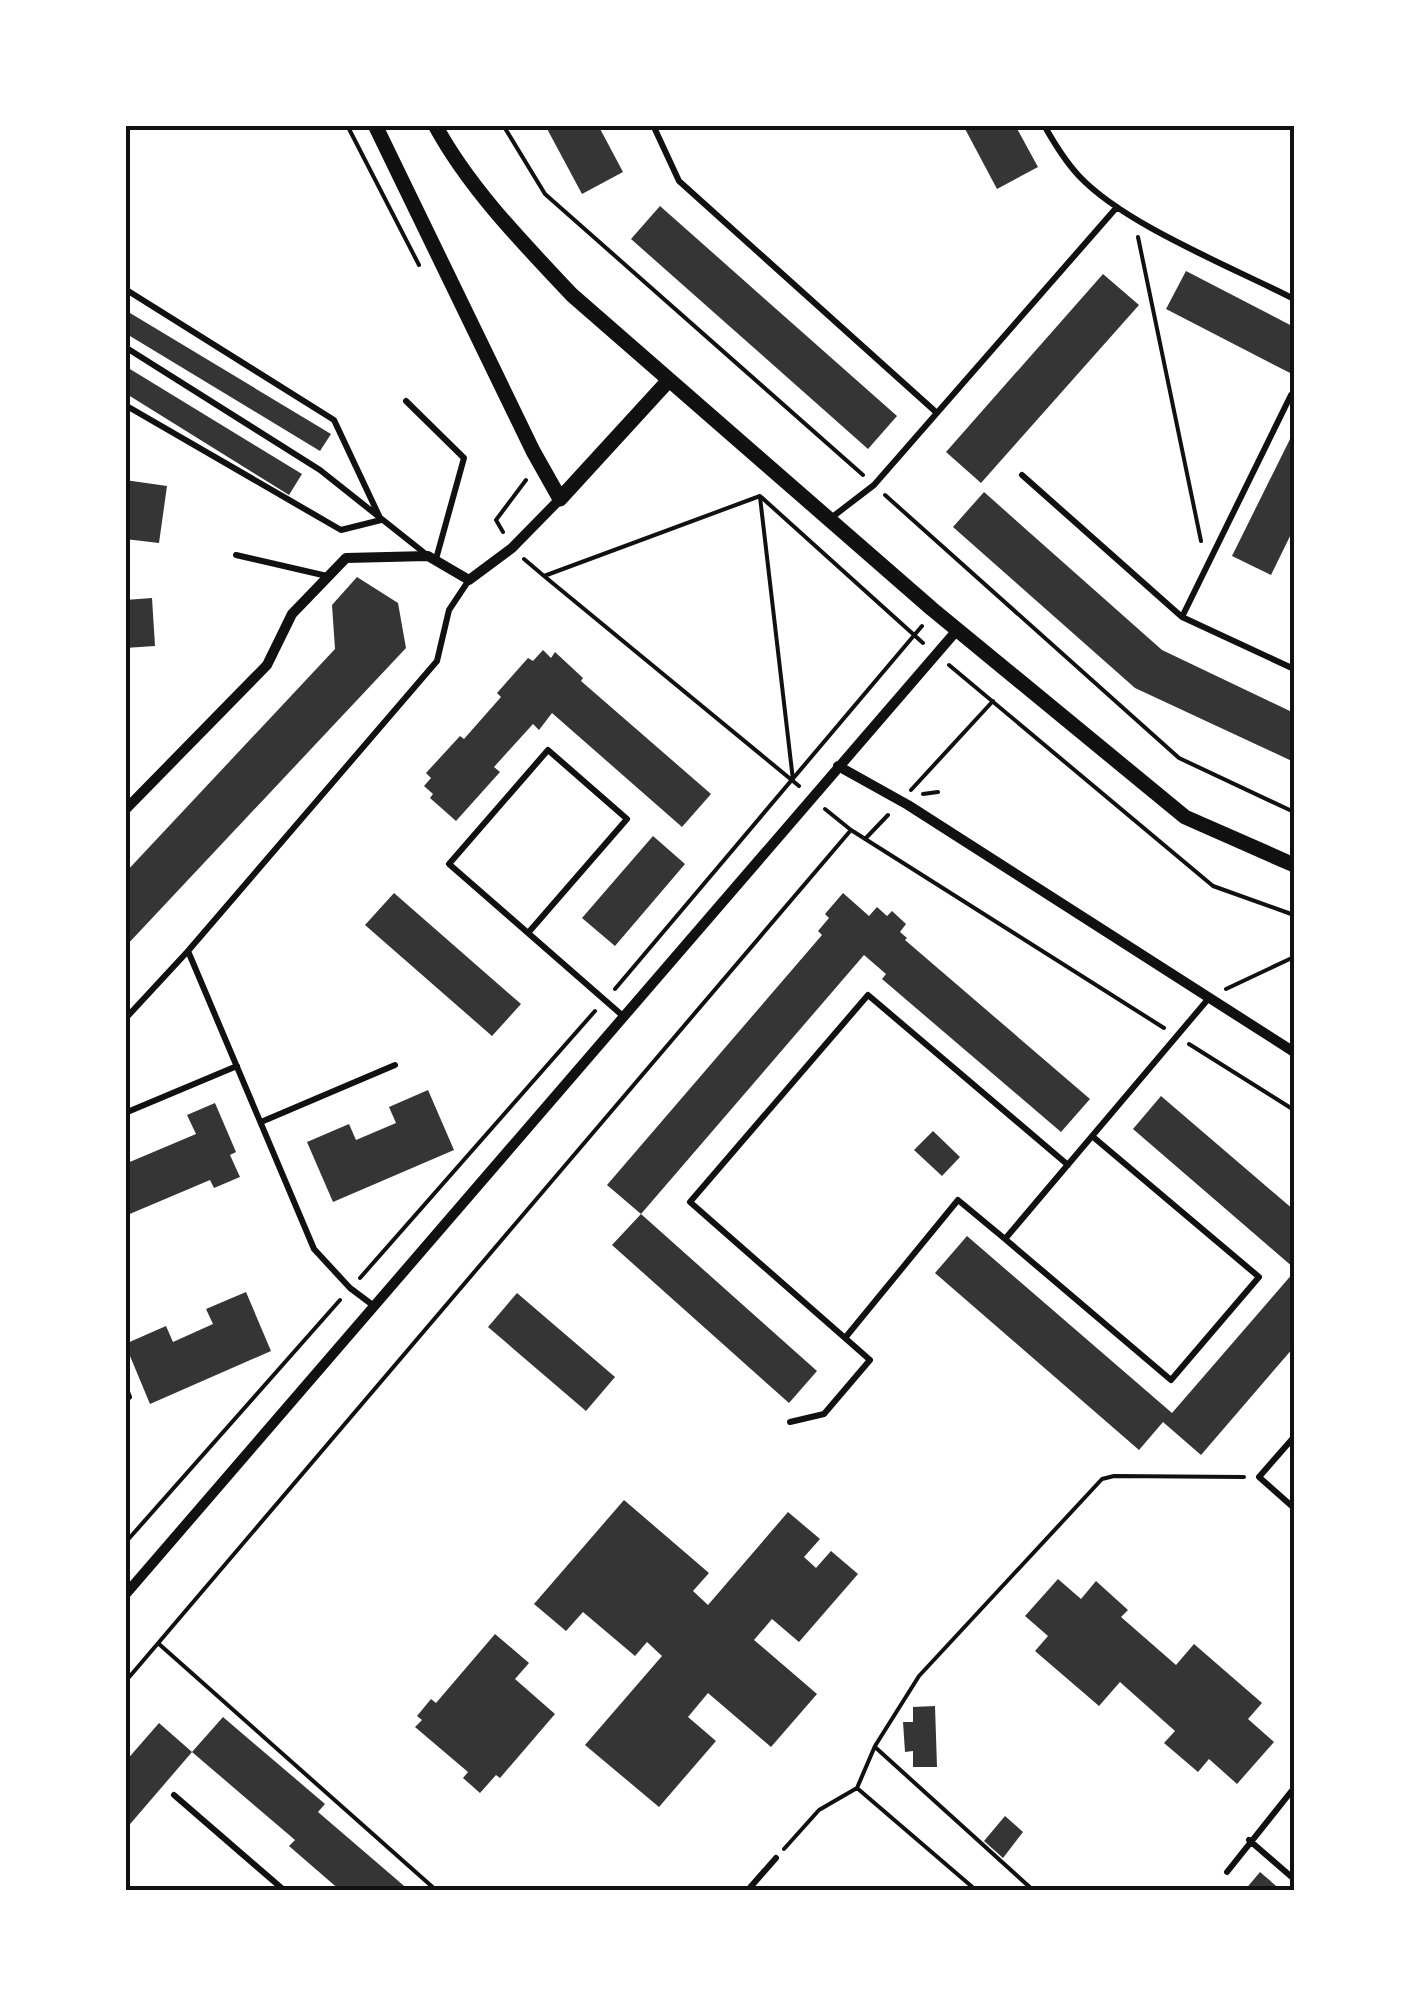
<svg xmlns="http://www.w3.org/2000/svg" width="1419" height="2016" font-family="Helvetica,sans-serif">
  <rect width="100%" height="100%" fill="#fff"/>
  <path fill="#353535" d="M545,125H598L623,172L582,194Z
    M963,125H1015L1038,167L997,189Z
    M660,206L897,416L868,449L631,239Z
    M1186,271L1294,327V375L1166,309Z
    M1103,274L1139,305L981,483L946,452Z
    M125,310L331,434L320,451L125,333Z
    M125,366L302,474L289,495L125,393Z
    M1294,431V528L1271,575L1232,556Z
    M125,480L167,486L159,543L125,539Z
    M984,492L1162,650L1294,713V762L1135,688L953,527Z
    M357,577L398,603L406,648L125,947V873L335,649L332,605Z
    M152,598L155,646L125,648V600Z
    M543,650L551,658L555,652L583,678L581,681L711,794L682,827L552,713L539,730L533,724L494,767L500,772L456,821L430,798L433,794L424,786L431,778L426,773L460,736L464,739L501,697L497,693L528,658L533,661Z
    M653,836L685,864L615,946L582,918Z
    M394,893L521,1004L492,1036L365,925Z
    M843,893L869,916L877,907L887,916L892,911L906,924L900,932L907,938L905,940L1090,1099L1061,1132L882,979L886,974L864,955L641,1214L607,1185L822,935L818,931L829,918L825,914Z
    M428,1090L454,1150L333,1202L307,1142L349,1124L356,1140L396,1123L389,1107Z
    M1161,1096L1294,1210V1268L1133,1129Z
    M215,1103L236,1152L230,1155L240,1177L214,1188L210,1180L125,1216V1164L196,1134L187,1115Z
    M933,1131L960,1157L942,1176L914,1150Z
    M641,1214L817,1371L789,1403L612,1245Z
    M967,1236L1172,1413L1294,1272V1347L1201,1455L1163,1422L1139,1450L935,1273Z
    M246,1292L271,1351L150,1404L125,1344L166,1326L173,1342L213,1324L206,1309Z
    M517,1293L615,1377L586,1411L488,1327Z
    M624,1500L709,1573L693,1591L708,1605L788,1512L820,1539L804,1557L816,1568L831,1551L858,1574L799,1642L772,1619L754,1640L817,1694L771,1747L708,1693L688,1717L716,1741L659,1807L585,1745L662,1656L647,1642L635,1656L583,1612L566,1631L534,1604Z
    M1058,1579L1081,1599L1096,1581L1128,1610L1121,1617L1176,1665L1194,1644L1262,1703L1248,1719L1274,1742L1237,1784L1209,1759L1198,1772L1164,1743L1175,1731L1120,1682L1099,1706L1035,1651L1048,1636L1025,1616Z
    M495,1634L529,1663L515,1679L555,1714L500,1778L496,1775L480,1793L463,1778L468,1772L415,1727L422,1720L417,1716L431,1699L436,1703Z
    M935,1706L937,1767H913V1751L905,1752L903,1722H913V1707Z
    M223,1717L325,1804L318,1812L410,1891H341L289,1846L295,1840L192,1752Z
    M159,1723L192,1752L125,1830V1762Z
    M1005,1816L1023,1832L1003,1858L984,1841Z
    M1260,1872L1282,1891H1244Z"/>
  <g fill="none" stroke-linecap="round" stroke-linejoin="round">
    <path stroke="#111" stroke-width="4" d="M347,125L419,265
      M503,125L545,194L863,475
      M1138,237L1201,541
      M885,495L1179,758L1294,812
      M760,497L793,780
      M503,532L496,520L526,480
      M524,559L544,576L760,496L923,643
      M544,576L799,786
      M949,665L1213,886L1294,915
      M911,790L993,701
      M923,794L938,792
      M851,830L1164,1028
      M865,839L888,815
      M615,989L922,626
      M1226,989L1294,957
      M1189,1044L1294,1110
      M360,1278L595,1011
      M125,1543L340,1300
      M159,1644L437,1891
      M125,1682L851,830L825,809
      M875,1747L1034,1891
      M857,1788L977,1891
      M784,1849L819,1810L857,1788L875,1746L919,1676L1102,1479L1114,1476L1244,1477"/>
    <path stroke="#111" stroke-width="6" d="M653,125L679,181L937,413
      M1044,125C1054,143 1065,161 1079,176C1125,225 1232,267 1294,299
      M125,289L334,420L381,520L341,530L125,405
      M125,347L320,470L427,555
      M406,401L464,458L436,559
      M1022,475L1182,617L1294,669
      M831,518L874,485L1117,207
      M236,555L327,576
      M1182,617L1291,395
      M528,933L627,819L548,750L449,864L623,1016
      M188,951L314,1249L350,1288L374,1306
      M125,1019L188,951L437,661L449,610L469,580
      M125,1113L237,1066
      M261,1122L395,1065
      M1005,1239L1171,1380L1259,1277L1092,1136
      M845,1338L690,1202L868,995L1068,1165
      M125,1387L129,1397L125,1398
      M790,1422L824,1414L870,1360L845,1338L958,1200L1005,1239L1209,998
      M1294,1437L1259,1477L1294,1508
      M174,1795L285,1891
      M1249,1840L1294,1879
      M1227,1872L1294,1788
      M482,1891H502
      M747,1891L776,1858"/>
    <path stroke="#111" stroke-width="10" d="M838,766L908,805L1294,1052
      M125,810L267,665L292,614L346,558L428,556L469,580L512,548L560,499
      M125,1595L958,629"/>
    <path stroke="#111" stroke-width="15" d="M375,125L533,451L560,499L669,380
      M435,125C469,188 523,243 572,295L932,609L1185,817L1294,865"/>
  </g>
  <rect width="1419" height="2016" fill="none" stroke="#ffffff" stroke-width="255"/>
  <rect x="128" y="128" width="1164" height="1760" fill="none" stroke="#111" stroke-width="4"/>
</svg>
